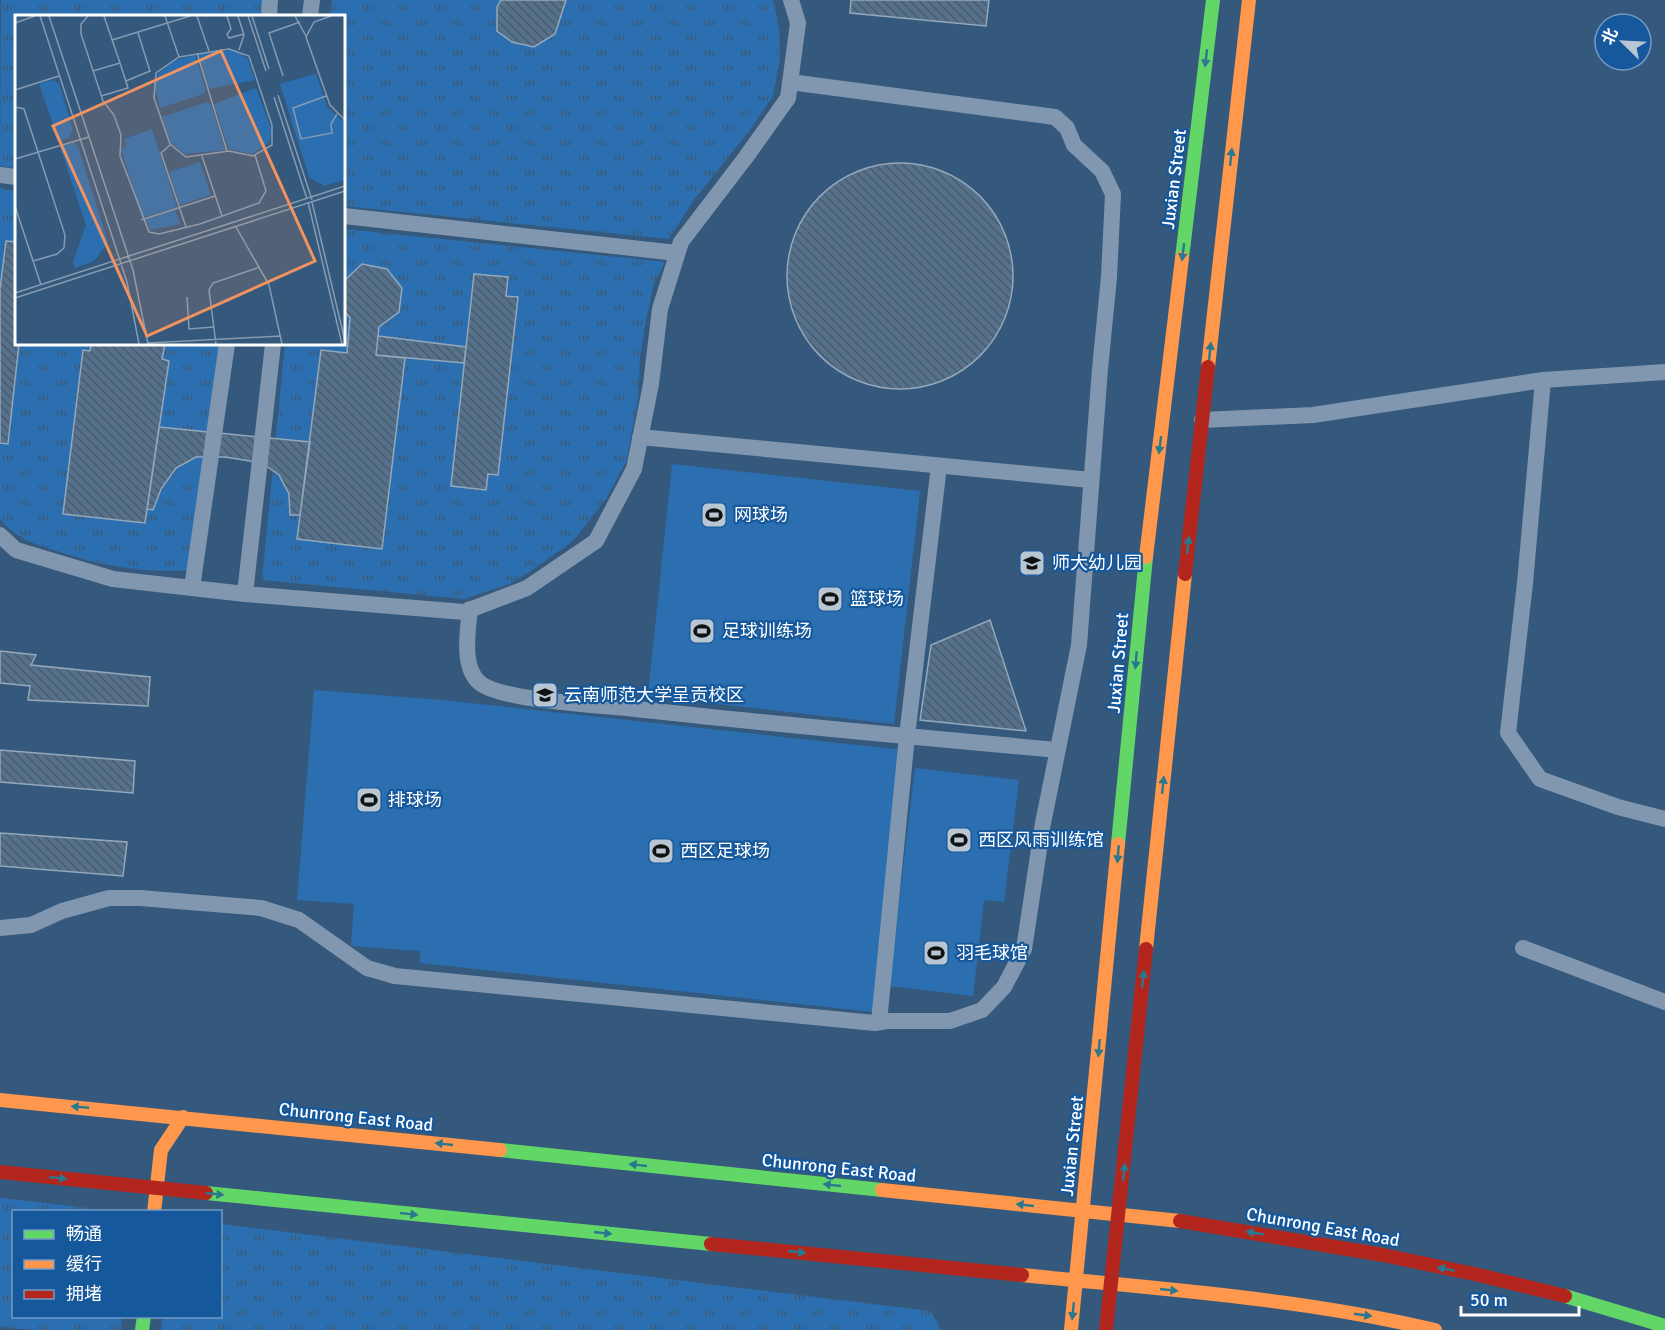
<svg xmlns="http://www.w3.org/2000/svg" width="1665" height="1330" font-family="Signika,'Noto Sans SC',sans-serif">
  <defs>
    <pattern id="park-tufts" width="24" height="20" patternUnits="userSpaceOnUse" patternTransform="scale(1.5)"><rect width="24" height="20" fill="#2b6fb1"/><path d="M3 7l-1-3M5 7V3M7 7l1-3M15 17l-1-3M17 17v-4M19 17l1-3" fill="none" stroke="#3f5a74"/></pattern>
    <pattern id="building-back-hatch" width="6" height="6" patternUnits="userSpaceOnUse" patternTransform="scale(1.5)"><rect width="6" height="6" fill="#54718d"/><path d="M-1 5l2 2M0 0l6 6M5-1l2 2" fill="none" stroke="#4f5b66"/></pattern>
  </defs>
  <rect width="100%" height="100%" fill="#35597d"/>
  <path fill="url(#park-tufts)" d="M1,0H269L267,16H16V168L0,166Z
    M332,0H773L779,26L780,58L773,96L749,131L693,201L669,239L344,206V16H330Z
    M0,188L16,191V344H223L197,570C146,573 109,568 60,552C35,544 18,540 0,519Z
    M344,229L665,262L654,283L646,320L640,358L638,399L626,462L606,499L573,541L529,572L509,584L464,599L262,580L285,344H344Z
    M0,1198L88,1208L90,1211L14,1212V1316L122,1317L121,1330H34L0,1327Z
    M221,1224L930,1311L942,1330H161L163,1317L220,1316Z"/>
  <path fill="#2b6fb1" d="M672,464L920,491L894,724L648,696Z
    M314,690L442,700L904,750L874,1012L420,963V951L351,946L354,904L297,900Z
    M915,768L1019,780L1004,902L984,900L973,996L889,986Z"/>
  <path fill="url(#building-back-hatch)" stroke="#94a8bc" stroke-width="1.5" d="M501,0H566L555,34L534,47L512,42L497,31V7Z
    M851,0H989L986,26L850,13Z
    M787 276a113 113 0 1 1 226 0a113 113 0 1 1-226 0Z
    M6,241L16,242V344H19L8,444L0,443V289Z
    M362,264L387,269L402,288L399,312L379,327L376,355L405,358L382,549L297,539L321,350L347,353L350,318L344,310V289L345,280Z
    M474,274L508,277L506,296L518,297L498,475L488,474L486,490L451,486Z
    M378,336L466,347L464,363L376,355Z
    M91,344H165L162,359L169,361L145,523L63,514L83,350L90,351Z
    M159,427L310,442L300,515H290L289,494L279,475L262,463L225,457H196L176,468L161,489L153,510L147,509Z
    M990,620L1026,731L920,720L931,645Z
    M0,651L36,655L31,665L150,677L148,706L28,700L30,686L0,683Z
    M0,750L135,761L133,793L0,782Z
    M0,833L127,842L123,876L0,866Z"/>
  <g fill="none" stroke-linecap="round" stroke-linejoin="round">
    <path stroke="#8097af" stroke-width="16" d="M269,16L270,0
      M310,16L312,0
      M0,175L16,177
      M344,216L677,253
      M1543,380L1525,583L1508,733L1540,779L1618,807L1665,819
      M1202,420L1313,415L1543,380L1665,372
      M640,437L1091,480
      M0,535L16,550L113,579L245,594L464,612L527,588L596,541L634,469L651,384L660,309L681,242L746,157L788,98L798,23L791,0
      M192,588L227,344
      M245,594L273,344
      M470,609C468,630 461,668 480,683C500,700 596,705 627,708C770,724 914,737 1058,750
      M0,928L31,925L62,911L109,898H140L261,908L299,920L367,968L395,976L875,1023L887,1021H950L982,1010L1004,987L1024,949L1043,823L1079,645L1100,369L1109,277L1113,194L1102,171L1074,145L1067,128L1055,117L790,82
      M1523,948L1665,1002
      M879,1022L907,736L939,466"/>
    <path stroke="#63d668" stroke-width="14" d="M1182,258L1213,0
      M1118,844L1146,557
      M500,1150L882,1190
      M206,1193L711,1244
      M1565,1296L1665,1326
      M142,1330L144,1316"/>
    <path stroke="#ff974d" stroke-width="14" d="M1208,367L1249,0
      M1146,557L1182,258
      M1146,949L1185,574
      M0,1100L500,1150
      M882,1190L1180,1221
      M154,1212L161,1150L183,1117
      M1022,1275C1160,1289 1300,1298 1435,1330
      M1071,1330L1118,844"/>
    <path stroke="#b3261e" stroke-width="14" d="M1185,574L1208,367
      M0,1172L206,1193
      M1180,1221L1383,1255L1479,1275L1565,1296
      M711,1244L1022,1275
      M1106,1330L1146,949"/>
  </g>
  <defs><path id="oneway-solid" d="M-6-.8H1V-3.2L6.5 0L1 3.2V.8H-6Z" transform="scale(1.5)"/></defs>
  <g fill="#29788f">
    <use href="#oneway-solid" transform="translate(1206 58) rotate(97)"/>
    <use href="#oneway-solid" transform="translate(1231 157) rotate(-84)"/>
    <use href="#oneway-solid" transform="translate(1183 252) rotate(97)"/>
    <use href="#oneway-solid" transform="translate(1210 351) rotate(-84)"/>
    <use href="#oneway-solid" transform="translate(1160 445) rotate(97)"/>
    <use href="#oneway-solid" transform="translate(1188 545) rotate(-84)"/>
    <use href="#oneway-solid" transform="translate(1136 660) rotate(95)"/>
    <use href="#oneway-solid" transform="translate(1163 785) rotate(-84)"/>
    <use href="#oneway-solid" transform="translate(1118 854) rotate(95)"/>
    <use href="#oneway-solid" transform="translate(1143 979) rotate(-84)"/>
    <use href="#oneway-solid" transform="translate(1099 1048) rotate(95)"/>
    <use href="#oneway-solid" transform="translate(80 1107) rotate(-175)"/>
    <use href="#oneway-solid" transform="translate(444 1144) rotate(-174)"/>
    <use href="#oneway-solid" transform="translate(638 1165) rotate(-174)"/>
    <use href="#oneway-solid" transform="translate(1124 1172) rotate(-84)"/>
    <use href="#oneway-solid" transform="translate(58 1178) rotate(6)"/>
    <use href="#oneway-solid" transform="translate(832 1185) rotate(-174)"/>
    <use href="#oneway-solid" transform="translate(215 1194) rotate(6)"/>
    <use href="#oneway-solid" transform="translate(1025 1205) rotate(-174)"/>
    <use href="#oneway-solid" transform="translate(409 1214) rotate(6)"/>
    <use href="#oneway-solid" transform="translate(603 1233) rotate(6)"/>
    <use href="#oneway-solid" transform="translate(1255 1233) rotate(-171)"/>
    <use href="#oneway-solid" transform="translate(797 1252) rotate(6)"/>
    <use href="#oneway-solid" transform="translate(1446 1269) rotate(-168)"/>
    <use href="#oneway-solid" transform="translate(1169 1290) rotate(6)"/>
    <use href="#oneway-solid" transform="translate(1073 1311) rotate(96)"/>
    <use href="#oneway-solid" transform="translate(1363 1315) rotate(8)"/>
  </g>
  <defs>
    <g id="stadium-square" transform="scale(1.35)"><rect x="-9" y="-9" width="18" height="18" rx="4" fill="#b8c5d2" stroke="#16589c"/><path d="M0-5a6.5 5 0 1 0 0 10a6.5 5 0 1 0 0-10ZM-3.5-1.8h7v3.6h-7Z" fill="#111"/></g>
    <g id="university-square" transform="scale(1.35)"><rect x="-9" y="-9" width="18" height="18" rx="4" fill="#b8c5d2" stroke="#16589c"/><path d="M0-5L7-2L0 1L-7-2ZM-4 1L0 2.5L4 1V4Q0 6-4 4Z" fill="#111"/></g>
  </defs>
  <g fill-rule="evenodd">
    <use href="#stadium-square" x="714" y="515"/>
    <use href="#university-square" x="1032" y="563"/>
    <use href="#stadium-square" x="830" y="599"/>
    <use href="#stadium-square" x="702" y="631"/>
    <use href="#university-square" x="545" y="695"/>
    <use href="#stadium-square" x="369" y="800"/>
    <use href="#stadium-square" x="959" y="840"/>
    <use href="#stadium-square" x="661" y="851"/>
    <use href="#stadium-square" x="936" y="953"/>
  </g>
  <g text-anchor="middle" stroke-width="4.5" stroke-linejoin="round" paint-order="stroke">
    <g font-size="18" fill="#fff" stroke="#16589c">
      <text transform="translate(1174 179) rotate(-83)" y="6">Juxian Street</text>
      <text transform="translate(1118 663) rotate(-85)" y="6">Juxian Street</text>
      <text transform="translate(356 1117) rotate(6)" y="6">Chunrong East Road</text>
      <text transform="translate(1072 1146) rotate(-84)" y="6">Juxian Street</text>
      <text transform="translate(839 1168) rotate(6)" y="6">Chunrong East Road</text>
      <text transform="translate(1323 1227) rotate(10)" y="6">Chunrong East Road</text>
    </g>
    <g font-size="18" fill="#fff" stroke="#16589c" text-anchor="start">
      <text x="734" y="521">网球场</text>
      <text x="1052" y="569">师大幼儿园</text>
      <text x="850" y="605">篮球场</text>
      <text x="722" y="637">足球训练场</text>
      <text x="564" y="701">云南师范大学呈贡校区</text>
      <text x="388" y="806">排球场</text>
      <text x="978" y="846">西区风雨训练馆</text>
      <text x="680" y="857">西区足球场</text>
      <text x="956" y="959">羽毛球馆</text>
    </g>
  </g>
  <g transform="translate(15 15)">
    <rect width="330" height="330" fill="#35597d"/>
    <path d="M301,59L313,93L330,108V165L309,171L294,162L265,69Z" fill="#2b6fb1"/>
    <path d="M220,35L233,44L240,65L194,74L183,39ZM180,40L191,75L188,79L145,93L139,69L143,59L159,46ZM37,65L44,68L58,115L54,123L44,126L24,69ZM241,73L256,113L255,127L237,139L214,134L199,89ZM191,87L196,89L210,135L170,139L156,128L147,102ZM58,127L63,132L93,227L79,246L60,253L58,247L71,210L45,132Z" fill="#2b6fb1"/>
    <path d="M305,88L315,117L309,119L307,116L289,122L279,96ZM137,114L162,192L127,203L106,134L111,131L109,124ZM185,147L196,180L165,190L154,157ZM160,195L165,209L135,215L131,204Z" fill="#2b6fb1"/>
    <path fill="none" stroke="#869bb1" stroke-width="1.5" d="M25,1L112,267L124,329M34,1L118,255L133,329M73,1L66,9V19L88,86L99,100L106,120L105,141L134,217L144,219L185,209L244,188L251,176L240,140M150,1L164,42M182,1L194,36M212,1L216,14L212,19L214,23L229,19M223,1L229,20L224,35M233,1L251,56M237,1L254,54M280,1L291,21M316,1L299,7L291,22L315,90L330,105M0,8L20,1M97,25L175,1M214,34L234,41L257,110V130L238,141L214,136L171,142L155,129L139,83L141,58L164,42ZM182,38L212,136M78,56L105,48L89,1M268,61L254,18L285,7M111,66L135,56L123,18M0,75L44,61M263,80L297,185M86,81L113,73L105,48M311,81L278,93L286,124L317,118L316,109L322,99M259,82L292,184M0,92L9,94L50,220L49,233L42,239L18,246M155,130L146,138L171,212M187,141L207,201M0,144L74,122M293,187L327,329M297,187L330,326M0,191L26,270M126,205L200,181M221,212L254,270L267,329M0,278L330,171M172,282L174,314L199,312M0,283L330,176M133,328L266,321M201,329L194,275L198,268L245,252"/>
    <path fill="#f09361" fill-opacity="0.15" stroke="#f09361" stroke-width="3" d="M206,36L300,246L132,321L38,111Z"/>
    <rect width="330" height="330" fill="none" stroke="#fff" stroke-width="3"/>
  </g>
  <rect x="12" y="1210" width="210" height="108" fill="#16589c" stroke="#739bc4" stroke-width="1.5"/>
  <rect x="24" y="1230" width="30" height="9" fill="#63d668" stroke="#739bc4" stroke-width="1.5"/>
  <text x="66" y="1240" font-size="18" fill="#ffffff">畅通</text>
  <rect x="24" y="1260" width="30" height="9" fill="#ff974d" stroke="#739bc4" stroke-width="1.5"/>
  <text x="66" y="1270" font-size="18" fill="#ffffff">缓行</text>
  <rect x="24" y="1290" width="30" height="9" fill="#b3261e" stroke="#739bc4" stroke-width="1.5"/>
  <text x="66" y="1300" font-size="18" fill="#ffffff">拥堵</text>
  <g transform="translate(1623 42) rotate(294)"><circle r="28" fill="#16589c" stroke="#739bc4" stroke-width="1.5"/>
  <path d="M0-4.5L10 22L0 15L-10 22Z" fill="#b8c5d2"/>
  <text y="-9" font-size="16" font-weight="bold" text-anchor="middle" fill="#ffffff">北</text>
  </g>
  <path d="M1461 1306v9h118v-9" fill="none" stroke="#ffffff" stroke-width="3"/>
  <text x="1470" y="1306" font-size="18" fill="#ffffff" stroke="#16589c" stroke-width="4.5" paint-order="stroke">50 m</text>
</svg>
